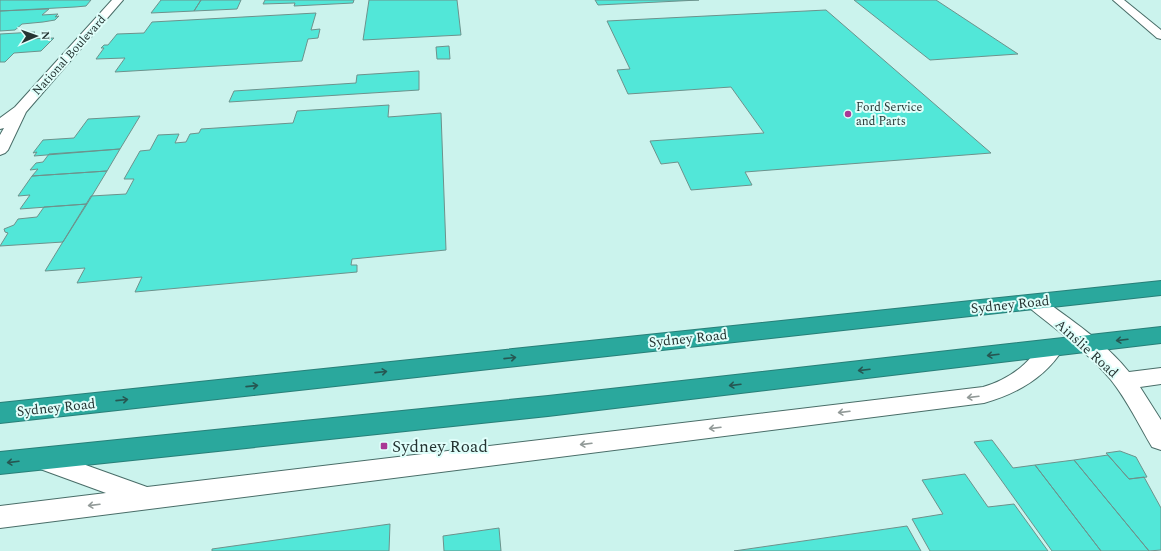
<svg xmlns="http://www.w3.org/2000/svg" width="1161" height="551" font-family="Spectral,serif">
  <rect width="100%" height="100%" fill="#cbf3ed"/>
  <path fill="#52e7d8" stroke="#6d928c" d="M0,0H91L86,6L75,7L0,11Z
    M161,0H201L194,11L151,13Z
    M201,0H241L237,9L194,11Z
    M265,0H354L353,3L294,6L295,3L263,4Z
    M369,0H457L461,35L363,40Z
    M595,0H699L598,5Z
    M854,0H936L1018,54L930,60Z
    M49,9L42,15L58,14L55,17L59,16L55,20L43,22L22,24L15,30L0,31V11Z
    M826,10L991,153L745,172L752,185L691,190L678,162L661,164L650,141L764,133L731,87L628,94L617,70L630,69L607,21Z
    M316,13L311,30L320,29L318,38L308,39L302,61L115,72L125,58L96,59L104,48H101L104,45H108L117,34L144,33L152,22Z
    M35,32L28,39L54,38L41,51L14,53L5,62H0V34Z
    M449,46L450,59H437L436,47Z
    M419,71V90L229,102L234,91L356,83L357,75Z
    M389,105L388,117L441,113L446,250L352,259L351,265H357V272L135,292L142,277L77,283L85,268L45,271L91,196L126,194L134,179H124L140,151L150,150L158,135L179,134L175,143L186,142L190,134L199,133L201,129L293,123L297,111Z
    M140,116L120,149L34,156L37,152L33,153L43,140L74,138L88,119Z
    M120,149L107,171L32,176L38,169L30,170L36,163L43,162L49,154Z
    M107,171L87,204L20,209L30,195L18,196L32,176Z
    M87,204L63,242L0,246L8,233L5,232L4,229L14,225L18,219L37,217L44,207Z
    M992,440L1013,468L1035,465L1101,551H1052L974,442Z
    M1120,451L1136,457L1147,477L1129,479L1106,453Z
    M1108,455L1129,479L1144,477L1161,508V550L1149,551L1074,460Z
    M1074,460L1149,551H1101L1035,465Z
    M965,474L988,507L1014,504L1048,551H930L912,519L943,514L922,480Z
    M390,524L389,551H212V549Z
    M907,526L921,551H734Z
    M499,528L501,551H444L443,536Z"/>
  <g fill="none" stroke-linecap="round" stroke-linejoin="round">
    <g stroke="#496d68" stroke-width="2">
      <path id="street" d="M112,0H123L26,112L8,150L5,153L0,155V135L4,128L0,129V118L15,107Z
        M1113,0H1124L1161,30V39L1157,38Z
        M1033,295L1040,297C1071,320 1105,342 1129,372L1161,368V384L1140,387L1161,420V450L1152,447C1139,425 1127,400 1111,380C1087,351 1055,329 1026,305L1023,301L1026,297Z
        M1052,342L1060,344L1063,349C1045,378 1016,394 984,403L0,528V506L106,493L32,466L29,459L32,452L41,449L147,487L983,387C997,383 1009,377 1020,368C1031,359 1039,346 1052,342Z"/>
    </g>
    <g stroke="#287f78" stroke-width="2">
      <path id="highway" d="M1161,281V295L0,423V403Z
        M1161,327V343L548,416L0,474V452L548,396Z"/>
    </g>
    <use href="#street" fill="#fff" fill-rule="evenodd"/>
    <use href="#highway" fill="#2aa89d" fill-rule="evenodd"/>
  </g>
  <defs><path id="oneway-shaft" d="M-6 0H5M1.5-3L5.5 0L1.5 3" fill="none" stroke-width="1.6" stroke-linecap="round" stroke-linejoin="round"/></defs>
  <g stroke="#265752">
    <use href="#oneway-shaft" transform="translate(1122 340) rotate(173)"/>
    <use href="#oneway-shaft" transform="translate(993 355) rotate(173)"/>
    <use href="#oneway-shaft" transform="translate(510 358) rotate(-6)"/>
    <use href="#oneway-shaft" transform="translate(864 370) rotate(173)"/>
    <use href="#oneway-shaft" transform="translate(381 372) rotate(-6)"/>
    <use href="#oneway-shaft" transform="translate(735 385) rotate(173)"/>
    <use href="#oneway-shaft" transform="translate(252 386) rotate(-6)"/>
    <use href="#oneway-shaft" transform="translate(122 400) rotate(-6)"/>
    <use href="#oneway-shaft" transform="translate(13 462) rotate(173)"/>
  </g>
  <g stroke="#929a98">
    <use href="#oneway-shaft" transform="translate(973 397) rotate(173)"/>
    <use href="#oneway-shaft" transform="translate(844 412) rotate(173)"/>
    <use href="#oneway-shaft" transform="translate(715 428) rotate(173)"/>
    <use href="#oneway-shaft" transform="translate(586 444) rotate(173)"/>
    <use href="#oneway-shaft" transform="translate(94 505) rotate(173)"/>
  </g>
  <g fill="#a93895" stroke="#dffefa" stroke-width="1.5">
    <circle cx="848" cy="114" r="4"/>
    <rect x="380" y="442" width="8" height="8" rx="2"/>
  </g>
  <g text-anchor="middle" stroke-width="4" stroke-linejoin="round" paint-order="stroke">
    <g font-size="12" fill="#253432" stroke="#dffefa">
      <text transform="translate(69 55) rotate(-48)" y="4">National Boulevard</text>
    </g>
    <g font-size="12" fill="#253432" stroke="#dffefa" text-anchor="start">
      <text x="856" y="111">Ford Service<tspan x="856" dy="14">and Parts</tspan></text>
    </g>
    <g font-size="14" fill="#253432" stroke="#dffefa">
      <text transform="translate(1010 304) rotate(-6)" y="5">Sydney Road</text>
      <text transform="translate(688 338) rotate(-6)" y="5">Sydney Road</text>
      <text transform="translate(1087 348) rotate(42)" y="5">Ainslie Road</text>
      <text transform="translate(56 407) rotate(-6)" y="5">Sydney Road</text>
    </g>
    <g font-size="17" fill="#253432" stroke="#dffefa" text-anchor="start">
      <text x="392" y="452">Sydney Road</text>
    </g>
  </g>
  <g transform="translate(36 36) rotate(88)" stroke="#dffefa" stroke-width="3" paint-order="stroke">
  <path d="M0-3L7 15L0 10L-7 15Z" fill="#253432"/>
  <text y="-6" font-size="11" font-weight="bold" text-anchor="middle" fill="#253432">N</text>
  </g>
</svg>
